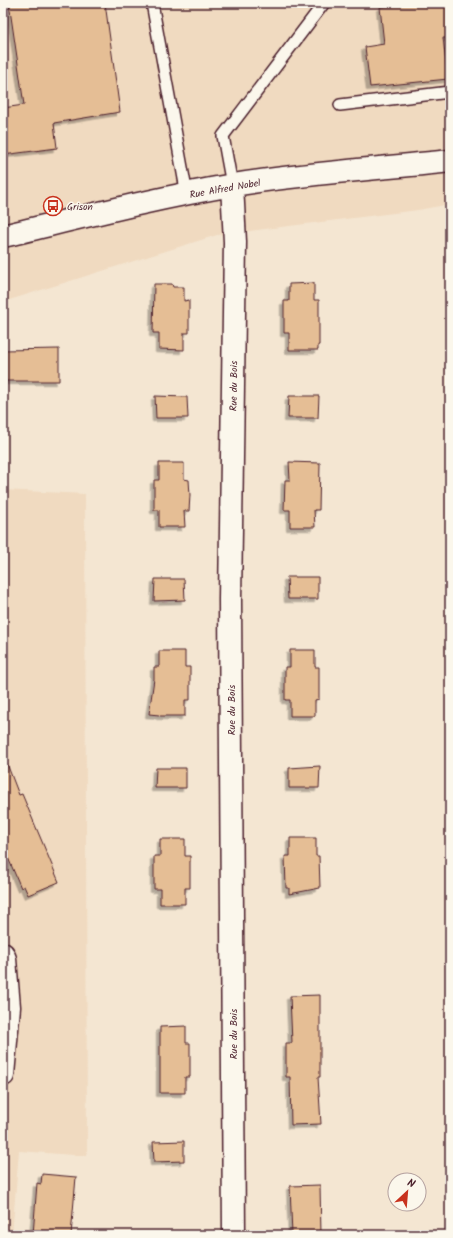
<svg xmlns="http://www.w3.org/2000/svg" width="453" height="1238" font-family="Kalam,sans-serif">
  <defs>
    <filter id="shadow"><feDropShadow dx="-3.5" dy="3.5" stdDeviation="0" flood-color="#0004"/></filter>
  </defs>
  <rect width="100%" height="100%" fill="#f4e6d2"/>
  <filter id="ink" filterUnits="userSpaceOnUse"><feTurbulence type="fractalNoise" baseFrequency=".025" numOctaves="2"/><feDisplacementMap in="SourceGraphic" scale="8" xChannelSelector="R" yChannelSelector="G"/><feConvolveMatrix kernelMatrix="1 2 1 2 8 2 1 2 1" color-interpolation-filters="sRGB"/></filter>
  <g filter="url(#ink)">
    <path fill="#f0dac0" d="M3,3H450V204L418,210L217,235L3,302Z
      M3,490L85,494L87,1156L19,1151L12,1235H3Z"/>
    <path fill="#e5be95" stroke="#4a1f2b" filter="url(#shadow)" d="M9,3H105L120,112L54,123L57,148L3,155V108L24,105Z
      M419,3H450V38H443L448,79L370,87L365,47L384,44L380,7Z
      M314,283V300H319V345H318V350H289V333H284V301H289V284Z
      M154,284H172L173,287H184V301L189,300V333H184V350L159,349V333H153Z
      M59,349V381H3V350Z
      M155,396L187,397L188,418H156Z
      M289,396H319L318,418H288Z
      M289,462L320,463L319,510H314L315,527H290V510H284L285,480H290Z
      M159,463H184V479L189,480L190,495L189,511H184L185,527H159V510H154V480H159Z
      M287,577H318V599H288Z
      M155,579H184L185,600L154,601Z
      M290,650H315V667H319V699L315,700V716H290V700H285V667H290Z
      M159,651H185V667H190V700H185V716H160L159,715L149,714L154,679V667H159Z
      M3,756H4L19,795L22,794L59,882L28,895L24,886L21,888L3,846Z
      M320,766L319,788H289V768Z
      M156,768H186V788H155Z
      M290,838H316V856H319L320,888L289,894V888H286L285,856H290Z
      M160,839H185V856H190V888H185V904H160V889H154V856H160Z
      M320,995V1077H318L321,1124L291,1125L290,1077H286V1043H292L290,996Z
      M186,1026V1043H190V1077H185V1093H160V1027Z
      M184,1141V1161L154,1162L153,1142Z
      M42,1174L76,1177L71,1235H33L37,1183L41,1184Z
      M320,1185L321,1235H292L290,1186Z"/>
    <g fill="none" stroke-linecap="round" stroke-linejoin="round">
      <g stroke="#4a1f2b" stroke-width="14">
        <path id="lane" d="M152,3L187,195
          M340,105L450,92
          M232,185L223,136L324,3"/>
      </g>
      <g stroke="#4a1f2b" stroke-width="25">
        <path id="street" d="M232,185L235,242L230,600L234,1235
          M3,236C79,218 156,198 233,185C305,173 378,169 450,161
          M3,954L5,959L9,1007L3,1075"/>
      </g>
      <use href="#lane" stroke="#fbf7ec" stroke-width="11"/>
      <use href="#street" stroke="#fbf7ec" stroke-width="22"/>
    </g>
  </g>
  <defs>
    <g id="bus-ring" transform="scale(1)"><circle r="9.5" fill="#fbf7ec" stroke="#c8321e" stroke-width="1.5"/><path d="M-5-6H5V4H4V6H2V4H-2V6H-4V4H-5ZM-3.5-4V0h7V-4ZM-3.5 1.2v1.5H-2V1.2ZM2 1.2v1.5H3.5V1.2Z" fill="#c8321e"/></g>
  </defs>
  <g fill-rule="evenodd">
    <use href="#bus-ring" x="53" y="206"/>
  </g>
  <g text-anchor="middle" stroke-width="3" stroke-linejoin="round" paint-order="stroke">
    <g font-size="10" fill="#4a1f2b" stroke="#fbf7ec">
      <text transform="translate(225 188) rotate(-10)" y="4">Rue Alfred Nobel</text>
      <text transform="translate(233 386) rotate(-89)" y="4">Rue du Bois</text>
      <text transform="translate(231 710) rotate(-90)" y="4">Rue du Bois</text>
      <text transform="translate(233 1034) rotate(-90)" y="4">Rue du Bois</text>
    </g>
    <g font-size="10" fill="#4a1f2b" stroke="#fbf7ec" text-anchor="start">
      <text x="67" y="210">Grison</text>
    </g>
  </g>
  <rect width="453" height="1238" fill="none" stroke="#fbf7ec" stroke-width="16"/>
  <rect x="8" y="8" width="437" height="1222" fill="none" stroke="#4a1f2b" stroke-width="1.5" filter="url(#ink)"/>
  <g transform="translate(407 1192) rotate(26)"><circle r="19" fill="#fbf7ec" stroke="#b4a19f"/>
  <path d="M0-3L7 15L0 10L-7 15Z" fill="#c8321e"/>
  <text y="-6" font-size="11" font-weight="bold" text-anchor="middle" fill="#4a1f2b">N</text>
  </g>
</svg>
